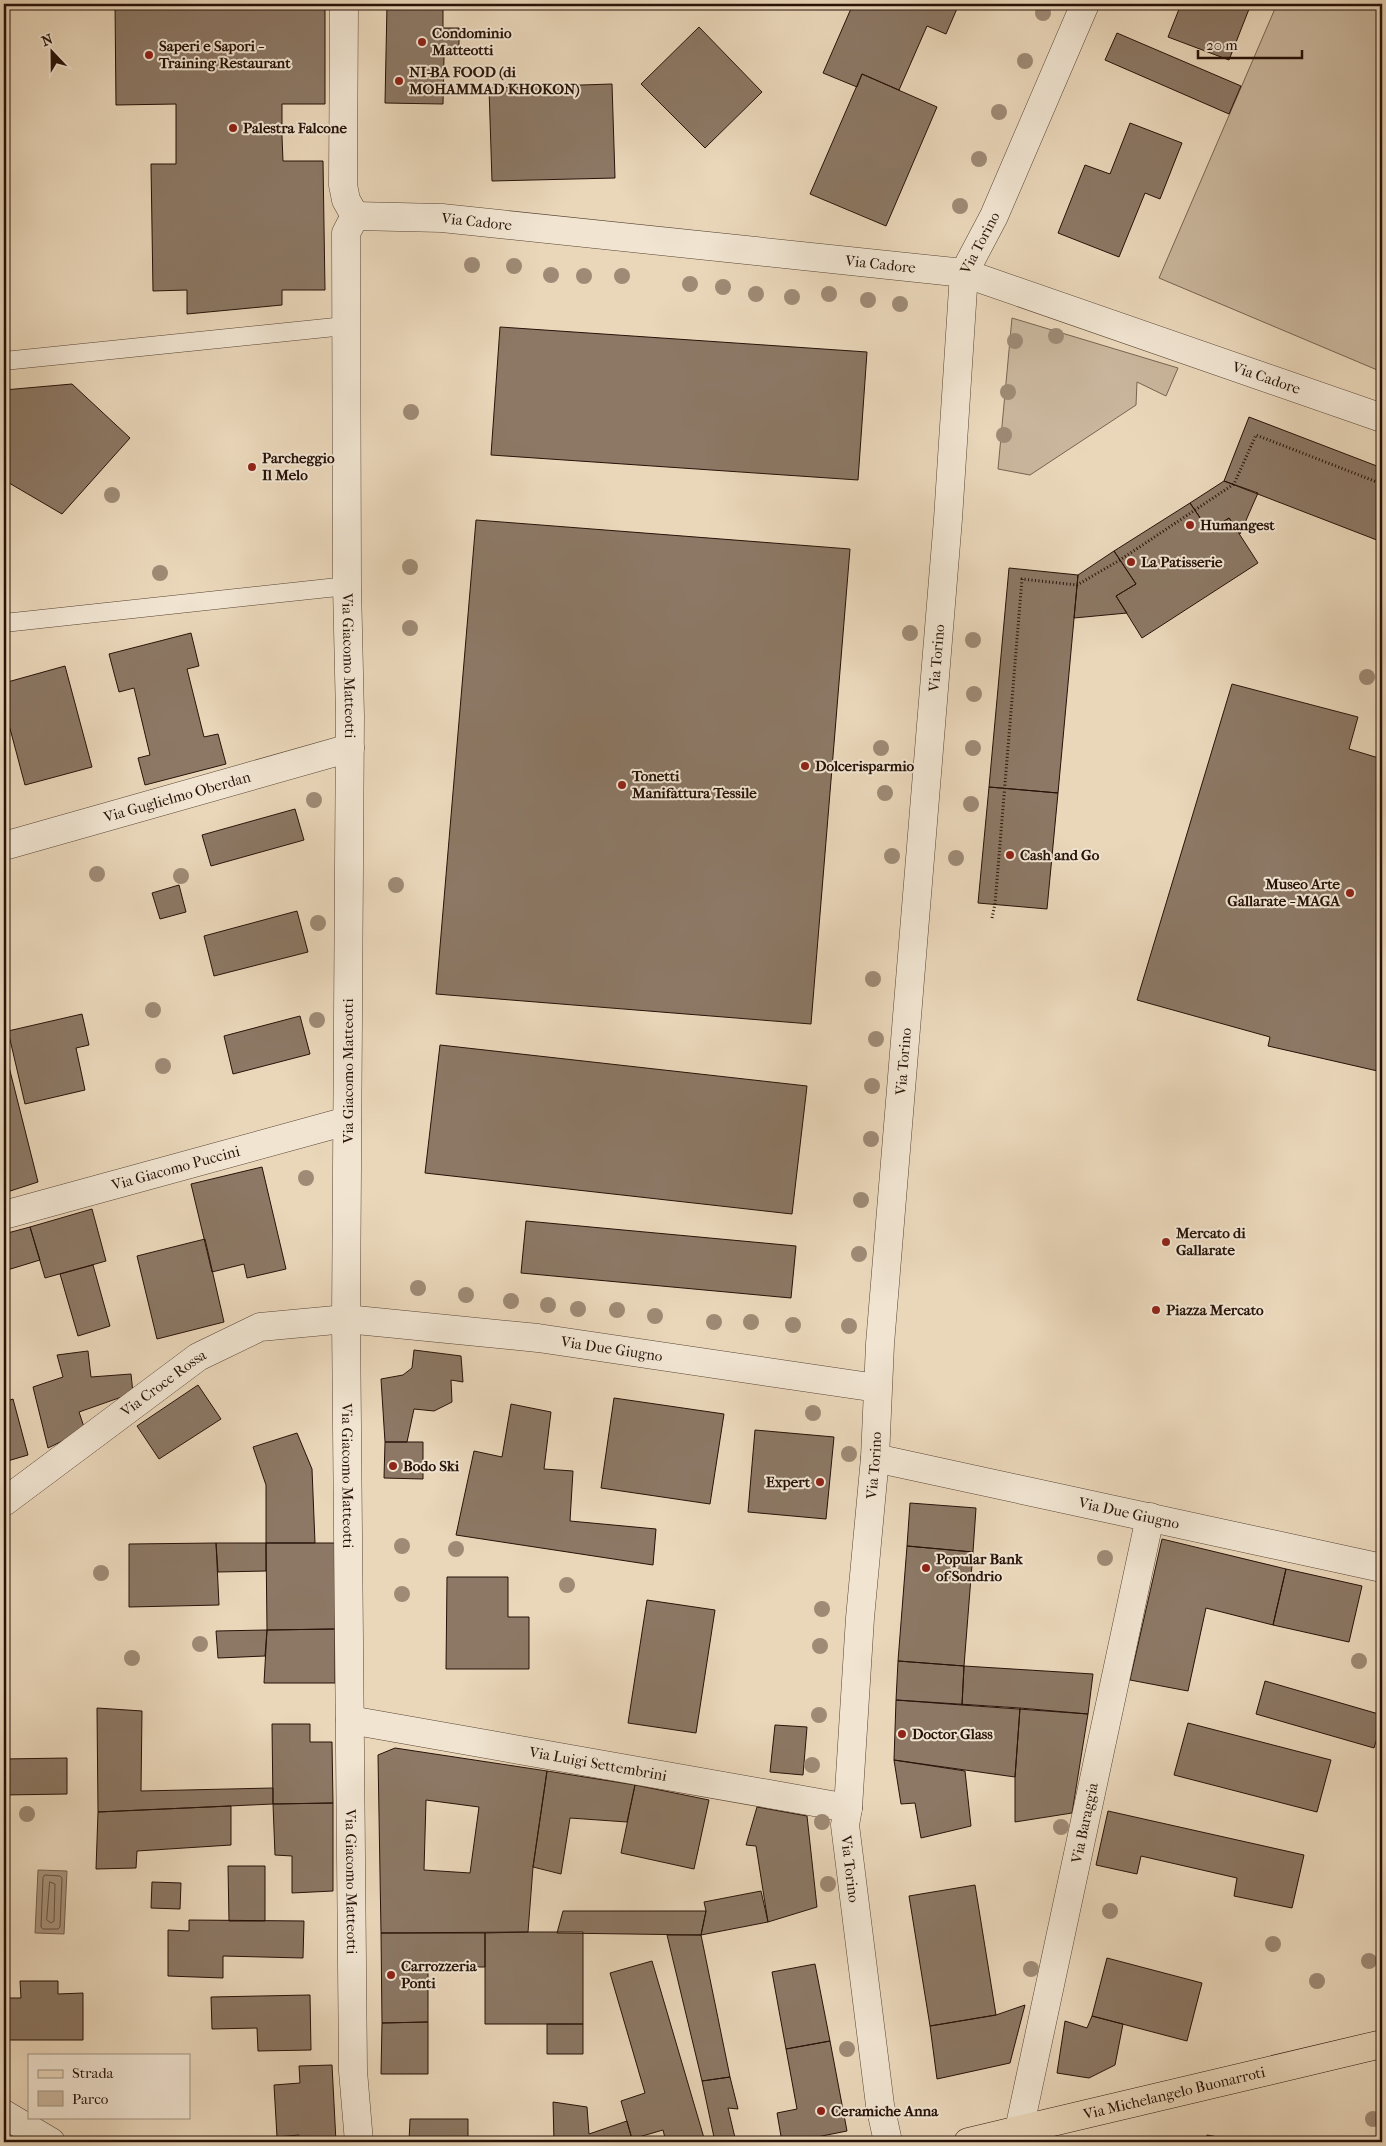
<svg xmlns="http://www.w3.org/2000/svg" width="1386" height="2146" font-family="'IM FELL French Canon',serif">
  <rect width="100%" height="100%" fill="#ead7ba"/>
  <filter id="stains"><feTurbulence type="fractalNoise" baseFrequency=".004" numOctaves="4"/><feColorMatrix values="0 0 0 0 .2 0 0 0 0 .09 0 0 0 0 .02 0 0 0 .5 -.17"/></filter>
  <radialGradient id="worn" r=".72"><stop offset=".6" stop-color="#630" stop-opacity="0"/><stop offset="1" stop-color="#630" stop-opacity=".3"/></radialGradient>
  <path fill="#c9b69c" stroke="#786452" d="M1277,4H1382V372L1159,278Z
    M1012,318L1178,368L1166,396L1137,382L1136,405L1030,475L998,469Z"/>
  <path fill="#a8947d" stroke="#74604e" d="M38,1870L67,1871L64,1934L35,1933Z"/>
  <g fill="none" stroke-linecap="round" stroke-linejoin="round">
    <path stroke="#685342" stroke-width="1" d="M45,1875L60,1876L62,1878L60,1927L58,1929H43L41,1927L43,1878Z
      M50,1882L55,1884L54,1921L51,1923L47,1920Z"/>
  </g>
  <path fill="#8c7865" stroke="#271208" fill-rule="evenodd" d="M115,4H325V104H282V137L283,161H323L325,290H282V305L187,314V290L153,291L151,164H176V104L116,105Z
    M387,4H443V28H459V56H444L443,104L385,103Z
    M853,4H959L946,34L927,26L899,90L862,74L857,87L823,73Z
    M1181,4H1251L1229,60L1168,37Z
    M699,27L762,92L705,148L641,84Z
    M1117,33L1241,86L1229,114L1105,60Z
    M862,74L937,107L886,226L810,194Z
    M612,84L615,178L492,181L489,88Z
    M1130,123L1182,143L1160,199L1145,193L1119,257L1058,233L1085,165L1110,174Z
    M500,327L867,352L858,480L491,455Z
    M72,384L130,438L62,514L4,480V390Z
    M1249,417L1382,468V542L1224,481Z
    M1224,481L1258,493L1240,534L1229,518L1209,531L1190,503Z
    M1190,503L1209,531L1229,518L1258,563L1142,638L1116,596L1136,584L1114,551Z
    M476,520L850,549L811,1024L436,994Z
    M1114,551L1136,584L1116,596L1127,613L1074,618L1078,575Z
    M1009,568L1078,575L1058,793L989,787Z
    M191,633L199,666L187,669L204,737L218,734L226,764L145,785L138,758L150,755L134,688L119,692L109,654Z
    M65,666L92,767L25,785L4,706V683Z
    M1232,684L1358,717L1349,749L1382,759V1072L1268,1046L1270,1037L1137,1000Z
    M989,787L1058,793L1047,909L978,903Z
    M295,809L304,840L211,866L202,835Z
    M179,885L186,912L160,919L152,893Z
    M297,911L308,952L214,976L204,936Z
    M82,1014L89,1045L76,1048L85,1090L25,1104L8,1031Z
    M300,1016L310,1054L233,1074L224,1036Z
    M440,1045L807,1086L792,1214L425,1173Z
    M4,1047L38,1182L4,1193Z
    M262,1167L286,1269L247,1278L244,1264L212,1272L191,1184Z
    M92,1209L106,1261L45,1278L30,1227Z
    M526,1221L796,1246L791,1298L521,1273Z
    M30,1227L40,1260L4,1271V1234Z
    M205,1239L224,1322L157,1339L137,1256Z
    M93,1265L110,1326L78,1336L60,1274Z
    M414,1350L461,1356L463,1382L451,1380L452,1402L434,1411L414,1409L407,1442H385L381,1379L403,1375L412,1368Z
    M88,1351L91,1377L131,1374L133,1393L79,1412L85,1430L48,1448L33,1387L63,1377L57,1355Z
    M198,1385L221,1419L159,1459L137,1426Z
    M614,1398L724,1414L710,1504L601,1488Z
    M13,1399L28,1455L4,1462V1402Z
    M511,1404L551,1412L544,1469L573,1471L570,1521L656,1529L653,1565L456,1535L474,1451L502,1457Z
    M755,1430L834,1437L826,1519L748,1512Z
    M297,1433L312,1469L315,1543H266V1485L253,1447Z
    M385,1442H423V1479L384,1478Z
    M910,1503L976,1508L973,1552L907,1546Z
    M1162,1539L1286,1569L1273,1625L1206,1608L1188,1691L1130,1680Z
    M216,1543H266V1571L218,1572Z
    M216,1543L219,1605L129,1607V1544Z
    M266,1543H336L335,1629L267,1630Z
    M907,1546L973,1552L964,1666L898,1661Z
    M1286,1569L1362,1586L1349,1642L1273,1625Z
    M447,1577H508V1617H529V1669H446Z
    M647,1600L715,1610L696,1733L628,1723Z
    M335,1629V1683H264L267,1630Z
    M267,1630L265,1656L218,1658L216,1631Z
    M898,1661L964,1666L962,1705L896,1700Z
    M964,1666L1093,1674L1088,1714L962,1705Z
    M1265,1681L1382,1715V1721L1374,1748L1256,1714Z
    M896,1700L1020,1708L1015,1777L894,1760Z
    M97,1708L142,1711L141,1791L273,1788V1804L98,1812Z
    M1020,1708L1088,1714L1072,1813L1015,1822V1777Z
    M1188,1723L1331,1760L1317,1812L1174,1775Z
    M272,1724H310V1742H332L333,1803L273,1804Z
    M775,1725L807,1727L803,1775L770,1772Z
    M395,1748L547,1771L533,1867L528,1932L381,1933L378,1755ZM426,1800L479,1807L470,1873L424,1870Z
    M67,1758V1794L4,1795V1759Z
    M894,1760L965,1771L971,1826L921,1838L915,1803L901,1804Z
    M547,1771L635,1785L627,1822L570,1818L561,1874L533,1867Z
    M635,1785L709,1800L694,1869L621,1853Z
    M333,1803V1891L292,1893V1856L275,1855L273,1804Z
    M231,1806V1845L137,1851L136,1868L96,1869L98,1812Z
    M757,1807L807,1816L817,1907L768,1922L756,1846L746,1845Z
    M1108,1811L1304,1855L1292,1908L1234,1896L1237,1878L1141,1856L1137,1874L1096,1865Z
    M1382,1858V1871L1379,1870Z
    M228,1866H265V1921H229Z
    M152,1882L181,1883L180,1909L151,1908Z
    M975,1885L996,2015L930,2026L909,1896Z
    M761,1891L768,1922L701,1935L706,1911L704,1902Z
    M563,1911H706L701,1935L557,1933Z
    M189,1920L304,1921L303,1958L223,1956V1978L168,1976V1930L189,1931Z
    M528,1932H583V2024H485V1933Z
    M381,1933H485V1967H428V2022L382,2023Z
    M667,1935H701L730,2077L702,2081Z
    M1107,1958L1202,1983L1187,2041L1092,2016Z
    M652,1961L704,2138L690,2142H666L663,2130L632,2139L621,2101L645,2093L610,1973Z
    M815,1964L830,2041L786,2049L772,1972Z
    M20,1981H58V1994L83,1993V2040H4V1998H21Z
    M310,1995L311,2050L258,2051L257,2028L212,2029L211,1997Z
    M1025,2005L1010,2063L937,2079L930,2026L996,2015Z
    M1092,2016L1123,2024L1115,2065L1089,2078L1057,2073L1065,2021L1087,2028Z
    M428,2022V2074H381L382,2023Z
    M547,2024H583V2054H547Z
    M830,2041L847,2131L792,2142H782L777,2113L797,2109L786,2049Z
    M332,2065L336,2142H299V2135L277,2137L274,2085L300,2083L299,2066Z
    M730,2077L738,2109L728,2108L736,2142H715L702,2081Z
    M553,2102L587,2107L589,2134L627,2121L632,2139L630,2142H554Z
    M410,2119H468V2142H409Z
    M1207,2135L1224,2138L1223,2142H1205Z
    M277,2137L279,2142H267Z"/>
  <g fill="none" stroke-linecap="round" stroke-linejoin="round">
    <g stroke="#584334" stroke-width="19">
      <path id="service" d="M4,361L345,326
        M4,623L347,586"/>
    </g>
    <g stroke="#584334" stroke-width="29">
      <g id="minor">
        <path d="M344,4L343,185L346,200L355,216"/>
        <path id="s1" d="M355,216L346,233L347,586L350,716L346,1319L353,2071L359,2142"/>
        <path id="s2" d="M355,216L442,218L964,273L1382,418"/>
        <path id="s3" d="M4,846L350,748"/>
        <path id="s4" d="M4,1215L347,1121"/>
        <path id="s5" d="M875,1458L1382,1568"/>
        <path id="s6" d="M4,1502L198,1357L260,1327L346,1319L538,1338L877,1388"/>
        <path id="s7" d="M350,1720L848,1808"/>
        <path d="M4,2114L51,2142"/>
        <path id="s8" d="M1019,2130L1150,1517"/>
      </g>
    </g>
    <g stroke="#584334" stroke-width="29">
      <g id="tertiary">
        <path id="s9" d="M888,2142L880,2105L845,1825L848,1808L860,1618L875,1458L880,1344L948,519L964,273L994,216L1085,4"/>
      </g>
    </g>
    <g stroke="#271208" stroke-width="29">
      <g id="primary">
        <path id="s10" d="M968,2142L1382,2044"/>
      </g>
    </g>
    <path stroke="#271208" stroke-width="3" stroke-dasharray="1 2.5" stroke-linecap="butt" d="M992,918L995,904L1022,579L1077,585L1120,560L1234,484L1256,435L1382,484"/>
    <use href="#service" stroke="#f1e5d2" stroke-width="18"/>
    <use href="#minor" stroke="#f1e5d2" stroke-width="28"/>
    <use href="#tertiary" stroke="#f1e5d2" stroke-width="28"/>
    <use href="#primary" stroke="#ead7ba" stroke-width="28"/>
  </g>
  <g fill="#9e8a75">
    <circle cx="1043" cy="13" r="8"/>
    <circle cx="1025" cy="61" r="8"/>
    <circle cx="999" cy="112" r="8"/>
    <circle cx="979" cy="159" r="8"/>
    <circle cx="960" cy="206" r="8"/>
    <circle cx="472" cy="265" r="8"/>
    <circle cx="514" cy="266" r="8"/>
    <circle cx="551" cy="275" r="8"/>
    <circle cx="584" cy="276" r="8"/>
    <circle cx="622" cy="276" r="8"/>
    <circle cx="690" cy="284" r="8"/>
    <circle cx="723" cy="287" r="8"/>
    <circle cx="756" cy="294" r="8"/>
    <circle cx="829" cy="294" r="8"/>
    <circle cx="792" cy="297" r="8"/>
    <circle cx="868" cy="300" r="8"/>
    <circle cx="900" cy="304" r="8"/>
    <circle cx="1056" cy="336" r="8"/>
    <circle cx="1015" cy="341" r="8"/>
    <circle cx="1008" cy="392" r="8"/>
    <circle cx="411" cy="412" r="8"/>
    <circle cx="1004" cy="435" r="8"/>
    <circle cx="112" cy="495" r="8"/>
    <circle cx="410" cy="567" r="8"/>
    <circle cx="160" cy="573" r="8"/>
    <circle cx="410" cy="628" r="8"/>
    <circle cx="910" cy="633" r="8"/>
    <circle cx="973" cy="640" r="8"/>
    <circle cx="1367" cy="677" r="8"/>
    <circle cx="974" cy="694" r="8"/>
    <circle cx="881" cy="748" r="8"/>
    <circle cx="973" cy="748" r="8"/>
    <circle cx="885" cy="793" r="8"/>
    <circle cx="314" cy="800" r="8"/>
    <circle cx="971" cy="804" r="8"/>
    <circle cx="892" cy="856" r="8"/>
    <circle cx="956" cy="858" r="8"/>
    <circle cx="97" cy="874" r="8"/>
    <circle cx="181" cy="876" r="8"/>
    <circle cx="396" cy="885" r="8"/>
    <circle cx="318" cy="923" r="8"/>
    <circle cx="873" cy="979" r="8"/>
    <circle cx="153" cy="1010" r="8"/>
    <circle cx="317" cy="1020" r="8"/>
    <circle cx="876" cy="1039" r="8"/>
    <circle cx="163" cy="1066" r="8"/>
    <circle cx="872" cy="1086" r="8"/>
    <circle cx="871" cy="1139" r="8"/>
    <circle cx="306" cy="1178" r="8"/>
    <circle cx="861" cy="1200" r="8"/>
    <circle cx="859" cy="1254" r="8"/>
    <circle cx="418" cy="1288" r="8"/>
    <circle cx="466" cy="1295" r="8"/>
    <circle cx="511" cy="1301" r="8"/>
    <circle cx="548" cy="1305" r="8"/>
    <circle cx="578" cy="1309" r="8"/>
    <circle cx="617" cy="1310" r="8"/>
    <circle cx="655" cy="1316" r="8"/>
    <circle cx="714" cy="1322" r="8"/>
    <circle cx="751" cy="1322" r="8"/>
    <circle cx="793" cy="1325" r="8"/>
    <circle cx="849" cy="1326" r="8"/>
    <circle cx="813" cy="1413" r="8"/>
    <circle cx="849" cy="1454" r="8"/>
    <circle cx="402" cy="1546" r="8"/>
    <circle cx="456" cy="1549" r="8"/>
    <circle cx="1105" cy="1558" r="8"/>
    <circle cx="101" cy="1573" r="8"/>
    <circle cx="567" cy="1585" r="8"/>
    <circle cx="402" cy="1594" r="8"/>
    <circle cx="822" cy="1609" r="8"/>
    <circle cx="200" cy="1644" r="8"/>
    <circle cx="820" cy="1646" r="8"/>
    <circle cx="132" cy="1658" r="8"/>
    <circle cx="1359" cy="1661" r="8"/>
    <circle cx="819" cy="1715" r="8"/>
    <circle cx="812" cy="1765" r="8"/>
    <circle cx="27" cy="1814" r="8"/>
    <circle cx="822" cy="1822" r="8"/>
    <circle cx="1061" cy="1827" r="8"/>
    <circle cx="828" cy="1884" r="8"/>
    <circle cx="1110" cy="1911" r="8"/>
    <circle cx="1273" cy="1944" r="8"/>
    <circle cx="1369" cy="1961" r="8"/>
    <circle cx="1031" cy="1969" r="8"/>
    <circle cx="1317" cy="1981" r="8"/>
    <circle cx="847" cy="2049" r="8"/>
    <circle cx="1373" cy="2119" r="8"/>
  </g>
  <g fill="#8f2418" stroke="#f1e5d2" stroke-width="2">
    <circle cx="422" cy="42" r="5"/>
    <circle cx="149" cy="55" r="5"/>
    <circle cx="399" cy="81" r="5"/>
    <circle cx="233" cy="128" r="5"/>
    <circle cx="252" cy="467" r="5"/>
    <circle cx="1190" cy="525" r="5"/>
    <circle cx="1131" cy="562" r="5"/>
    <circle cx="805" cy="766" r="5"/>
    <circle cx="622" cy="785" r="5"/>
    <circle cx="1010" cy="855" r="5"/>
    <circle cx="1350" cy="893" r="5"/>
    <circle cx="1166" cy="1242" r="5"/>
    <circle cx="1156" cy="1310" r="5"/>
    <circle cx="393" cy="1466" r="5"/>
    <circle cx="820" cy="1482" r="5"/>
    <circle cx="926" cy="1568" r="5"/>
    <circle cx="902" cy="1734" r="5"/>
    <circle cx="391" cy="1975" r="5"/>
    <circle cx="821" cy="2111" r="5"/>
  </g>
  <g text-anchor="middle" stroke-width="4" stroke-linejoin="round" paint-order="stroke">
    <g font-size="15" font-weight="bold" fill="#271208" stroke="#f1e5d2" text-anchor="start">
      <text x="432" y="38">Condominio<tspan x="432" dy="17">Matteotti</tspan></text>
      <text x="159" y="51">Saperi e Sapori -<tspan x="159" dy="17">Training Restaurant</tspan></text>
      <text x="409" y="77">NI-BA FOOD (di<tspan x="409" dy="17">MOHAMMAD KHOKON)</tspan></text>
      <text x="243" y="133">Palestra Falcone</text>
      <text x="262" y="463">Parcheggio<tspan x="262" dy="17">Il Melo</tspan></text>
      <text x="1200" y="530">Humangest</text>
      <text x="1141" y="567">La Patisserie</text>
      <text x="815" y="771">Dolcerisparmio</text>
      <text x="632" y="781">Tonetti<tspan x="632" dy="17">Manifattura Tessile</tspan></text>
      <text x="1020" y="860">Cash and Go</text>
      <text x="1340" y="889" text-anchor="end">Museo Arte<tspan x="1340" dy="17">Gallarate - MAGA</tspan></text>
      <text x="1176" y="1238">Mercato di<tspan x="1176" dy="17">Gallarate</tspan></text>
      <text x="1166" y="1315">Piazza Mercato</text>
      <text x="403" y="1471">Bodo Ski</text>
      <text x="810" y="1487" text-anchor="end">Expert</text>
      <text x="936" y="1564">Popular Bank<tspan x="936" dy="17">of Sondrio</tspan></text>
      <text x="912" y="1739">Doctor Glass</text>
      <text x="401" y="1971">Carrozzeria<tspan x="401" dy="17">Ponti</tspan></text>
      <text x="831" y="2116">Ceramiche Anna</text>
    </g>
    <g font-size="15" fill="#271208" stroke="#f1e5d2">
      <text dy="5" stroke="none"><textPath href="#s2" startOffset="122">Via Cadore</textPath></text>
      <text dy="5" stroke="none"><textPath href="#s9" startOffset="1911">Via Torino</textPath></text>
      <text dy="5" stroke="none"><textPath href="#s2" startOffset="528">Via Cadore</textPath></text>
      <text dy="5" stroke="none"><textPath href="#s2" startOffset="932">Via Cadore</textPath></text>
      <text dy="5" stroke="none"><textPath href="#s9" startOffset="1491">Via Torino</textPath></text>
      <text dy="5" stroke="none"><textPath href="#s1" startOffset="452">Via Giacomo Matteotti</textPath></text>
      <text dy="5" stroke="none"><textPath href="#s3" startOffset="180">Via Guglielmo Oberdan</textPath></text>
      <text dy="5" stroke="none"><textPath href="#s9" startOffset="1086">Via Torino</textPath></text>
      <text transform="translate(348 1071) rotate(-90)" y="5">Via Giacomo Matteotti</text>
      <text dy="5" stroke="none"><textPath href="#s4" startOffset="178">Via Giacomo Puccini</textPath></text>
      <text dy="5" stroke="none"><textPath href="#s6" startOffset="665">Via Due Giugno</textPath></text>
      <text dy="5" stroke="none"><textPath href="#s6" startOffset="199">Via Croce Rossa</textPath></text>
      <text dy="5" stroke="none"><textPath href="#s9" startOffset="681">Via Torino</textPath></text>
      <text dy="5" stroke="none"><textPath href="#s1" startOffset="1262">Via Giacomo Matteotti</textPath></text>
      <text dy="5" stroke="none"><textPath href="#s5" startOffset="260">Via Due Giugno</textPath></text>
      <text dy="5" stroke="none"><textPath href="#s7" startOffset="252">Via Luigi Settembrini</textPath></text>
      <text dy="5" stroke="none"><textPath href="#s8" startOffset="314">Via Baraggia</textPath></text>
      <text transform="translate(850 1869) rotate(83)" y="5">Via Torino</text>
      <text dy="5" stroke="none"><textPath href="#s1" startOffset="1668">Via Giacomo Matteotti</textPath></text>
      <text dy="5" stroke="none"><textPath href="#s10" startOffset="212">Via Michelangelo Buonarroti</textPath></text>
    </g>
  </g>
  <rect width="1386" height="2146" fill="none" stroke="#ead7ba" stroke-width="20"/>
  <rect x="5" y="5" width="1376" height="2136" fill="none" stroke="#271208" stroke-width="2.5"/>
  <rect x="10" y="10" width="1366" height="2126" fill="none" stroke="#271208"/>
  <rect x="28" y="2054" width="162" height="65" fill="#f1e5d2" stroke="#a09181"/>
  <rect x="38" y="2070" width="25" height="8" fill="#ead7ba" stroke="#a09181"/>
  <text x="72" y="2078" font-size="15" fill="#271208">Strada</text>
  <rect x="38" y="2091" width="25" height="15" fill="#c9b69c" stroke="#a09181"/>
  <text x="72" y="2104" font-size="15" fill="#271208">Parco</text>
  <g transform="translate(52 52) rotate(338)" stroke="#f1e5d2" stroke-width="4" paint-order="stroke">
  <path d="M0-4L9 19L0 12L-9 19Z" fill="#271208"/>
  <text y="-8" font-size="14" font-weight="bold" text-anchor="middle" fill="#271208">N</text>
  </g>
  <path d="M1198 50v8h104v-8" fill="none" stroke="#271208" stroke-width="2.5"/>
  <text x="1206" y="50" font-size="15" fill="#271208" stroke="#f1e5d2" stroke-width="4" paint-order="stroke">20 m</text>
  <rect width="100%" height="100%" filter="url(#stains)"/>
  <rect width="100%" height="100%" fill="url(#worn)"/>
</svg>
